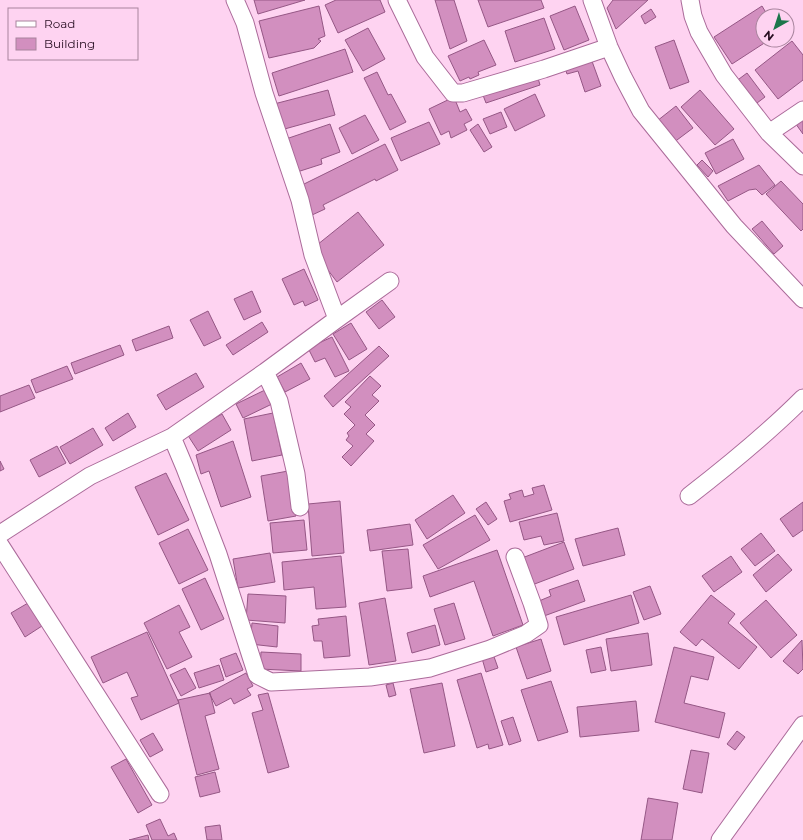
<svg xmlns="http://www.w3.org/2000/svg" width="803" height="840" font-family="Montserrat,sans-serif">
  <rect width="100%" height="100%" fill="#fed3f1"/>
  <path fill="#d28fbf" stroke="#955785" d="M254,0H305L258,14Z
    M336,0H380L385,12L338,33L325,5Z
    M435,0H454L467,41L450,49Z
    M478,0H541L544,8L488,27Z
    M613,0H648L616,29L607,8Z
    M319,6L325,36L318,39L321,41L314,48L269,58L259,21Z
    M575,6L589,40L564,50L550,16Z
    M762,6L768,16H763V40H769L732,64L714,37Z
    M651,9L656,17L645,24L641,16Z
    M544,18L555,49L515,62L505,31Z
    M368,28L385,59L363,71L345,40Z
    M484,40L496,65L478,72L479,75L470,79L469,77L460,81L448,56Z
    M674,40L689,82L670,89L655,47Z
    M792,41L803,55V80L778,99L755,70Z
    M345,49L353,72L279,96L272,73Z
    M589,53L601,86L585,92L578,71L567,74L563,62Z
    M536,71L540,85L486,103L481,90Z
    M377,72L388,95L391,94L406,122L390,130L364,78Z
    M747,73L765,97L753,106L735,82Z
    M328,90L335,115L281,130L274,104Z
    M700,90L734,129L715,145L681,107Z
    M535,94L545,116L515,131L504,109Z
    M454,97L460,112L466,109L472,120L464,124L467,130L451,138L449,131L441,135L429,109Z
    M676,106L693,128L673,143L657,121Z
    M501,112L507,127L490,134L483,119Z
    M803,113V134L793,120Z
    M365,115L379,140L352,154L339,128Z
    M429,122L440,144L401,161L391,138Z
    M330,124L340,152L321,159L322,164L294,173L283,140Z
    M478,124L492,147L484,152L470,130Z
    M733,139L744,159L716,174L705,153Z
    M385,144L398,170L376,181L375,179L323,205L325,209L312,215L298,187Z
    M702,160L713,171L708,177L697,165Z
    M759,165L775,185L762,195L756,189L749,190L728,201L718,186Z
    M781,181L803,204V229L801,231L766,194Z
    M358,212L384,245L337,282L312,249Z
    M762,221L783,246L774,254L752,229Z
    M304,269L318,300L305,306L303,301L294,305L282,279Z
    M252,291L261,312L244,320L234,299Z
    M382,300L395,317L379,329L366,312Z
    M208,311L221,338L204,346L190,320Z
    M262,322L268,332L233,355L226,345Z
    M351,323L367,349L349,360L333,334Z
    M169,326L173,338L136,351L132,340Z
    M332,337L349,371L335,377L325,358L315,362L308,348Z
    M120,345L124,355L75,374L71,363Z
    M379,346L389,356L333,407L324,396Z
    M301,363L310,379L285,392L277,377Z
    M67,366L73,379L36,393L31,380Z
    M196,373L204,387L166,410L157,395Z
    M370,376L381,386L372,395L379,401L365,415L375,425L366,434L374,441L351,466L342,457L353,446L346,440L349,436L347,433L355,425L344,414L351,407L345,402Z
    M29,385L35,398L0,412V396Z
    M265,390L272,404L243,418L236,404Z
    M128,413L136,427L113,441L105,428Z
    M273,413L282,455L252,461L244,419Z
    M222,414L231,430L198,451L187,434Z
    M93,428L103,445L70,464L60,447Z
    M233,441L251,497L221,507L209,471L201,474L196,455Z
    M57,446L66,463L39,477L30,460Z
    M0,461L4,469L0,471Z
    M288,471L296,516L268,521L261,476Z
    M166,473L189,520L158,535L135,487Z
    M544,485L552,510L510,522L504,501L511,499L509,494L522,490L524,497L534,494L532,488Z
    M453,495L465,513L427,539L415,520Z
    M340,501L344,553L312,556L308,504Z
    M486,502L497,519L488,525L476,509Z
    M803,502V530L793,537L780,519Z
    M557,513L564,541L544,545L541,536L524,540L519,522Z
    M475,515L490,540L438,569L423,545Z
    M304,520L307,550L273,553L270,523Z
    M410,524L413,545L370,551L367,530Z
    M618,528L625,555L583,566L575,539Z
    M188,529L208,570L179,584L159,543Z
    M761,533L775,551L755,566L741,549Z
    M564,542L574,569L532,585L522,558Z
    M408,549L412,588L387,591L382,551Z
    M497,550L523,625L493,636L474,581L430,597L423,576Z
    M270,553L275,582L238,588L233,559Z
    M778,554L792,570L766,592L753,575Z
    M341,556L346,607L316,609L314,587L284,590L282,562Z
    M731,556L742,572L714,592L702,576Z
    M205,578L224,619L201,630L182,589Z
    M578,580L585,601L544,616L539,601L551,596L549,590Z
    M650,586L661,614L644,620L633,592Z
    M248,594L286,596L285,623L246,620Z
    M631,595L639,623L564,645L556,617Z
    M711,595L735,614L728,623L757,647L739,669L702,639L696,646L680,632Z
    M385,598L396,661L369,665L359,603Z
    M766,600L797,635L771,658L740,623Z
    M28,603L42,626L25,637L11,613Z
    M454,603L465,639L445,645L434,609Z
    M179,605L190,627L179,632L192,657L167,669L144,623Z
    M346,616L350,656L324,658L322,641H314L312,626L319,625L318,619Z
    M252,623L278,626L277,647L250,644Z
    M435,625L440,645L412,653L407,633Z
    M147,632L179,703L141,720L131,698L138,696L127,672L103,683L91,657Z
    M648,633L652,665L611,671L606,639Z
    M541,639L551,671L527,679L516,647Z
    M802,640L803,669L798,674L783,661Z
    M601,647L606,670L591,673L586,650Z
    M674,647L714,657L708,680L691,676L684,703L725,713L719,738L655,722Z
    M492,651L498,668L486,672L481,655Z
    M261,652L301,654V671L260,669Z
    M236,653L243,670L226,677L220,659Z
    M219,665L224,680L199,688L194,673Z
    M185,668L196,688L181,696L170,675Z
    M246,673L253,686L247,689L251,695L234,704L231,698L216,706L209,693Z
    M481,673L503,745L489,749L488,744L477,748L457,680Z
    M551,681L568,732L538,741L521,690Z
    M393,683L396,695L389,697L386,685Z
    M442,683L455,746L424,753L410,689Z
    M210,693L215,713L205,716L219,769L197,775L178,700Z
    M268,693L289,767L268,773L252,713L263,710L258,695Z
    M636,701L639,731L580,737L577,707Z
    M513,717L521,741L509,745L501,721Z
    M737,731L745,737L735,750L727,744Z
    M153,733L163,750L150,757L140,740Z
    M691,750L709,753L702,793L683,789Z
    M126,759L152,805L138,813L111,767Z
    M215,772L220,792L200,797L195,777Z
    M648,798L678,803L672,840H641Z
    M160,819L168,836L174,833L177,840H152L146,825Z
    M220,825L222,840H207L205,827Z
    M148,835L149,840H129Z"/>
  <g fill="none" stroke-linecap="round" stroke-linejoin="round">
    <g stroke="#ab6b9a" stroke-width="19">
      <path id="street" d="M235,0L245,23L264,93L300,200L313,255L337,319
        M397,0L425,57L453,93H463L544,69L609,47
        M592,0L609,47L623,77L641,111L734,226L803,299
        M690,0L693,16L699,32L724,75L769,133L803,166
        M769,133L803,110
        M265,372L279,401L296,474L300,507
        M172,437L185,468L218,554L257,675L271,682L370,677L430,668L490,649L526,634L539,625L532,603L515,557
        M689,496C729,465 767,434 803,398
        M0,534L90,476L172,437L265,372L337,319L390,281
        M0,545L160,794
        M720,840L803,725"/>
    </g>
    <use href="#street" stroke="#fff" stroke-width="17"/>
  </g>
  <rect x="8" y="8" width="130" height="52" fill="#fed3f1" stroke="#a8849d"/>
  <rect x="16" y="21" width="20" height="6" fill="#ffffff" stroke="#a8849d"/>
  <text x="44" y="28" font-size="12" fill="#260d20">Road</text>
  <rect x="16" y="38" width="20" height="12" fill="#d28fbf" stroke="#a8849d"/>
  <text x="44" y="48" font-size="12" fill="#260d20">Building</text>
  <g transform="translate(775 28) rotate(219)"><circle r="19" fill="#fed3f1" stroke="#a8849d"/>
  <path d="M0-3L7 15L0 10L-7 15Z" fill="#1c764b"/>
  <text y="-6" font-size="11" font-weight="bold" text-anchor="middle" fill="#260d20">N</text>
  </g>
</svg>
